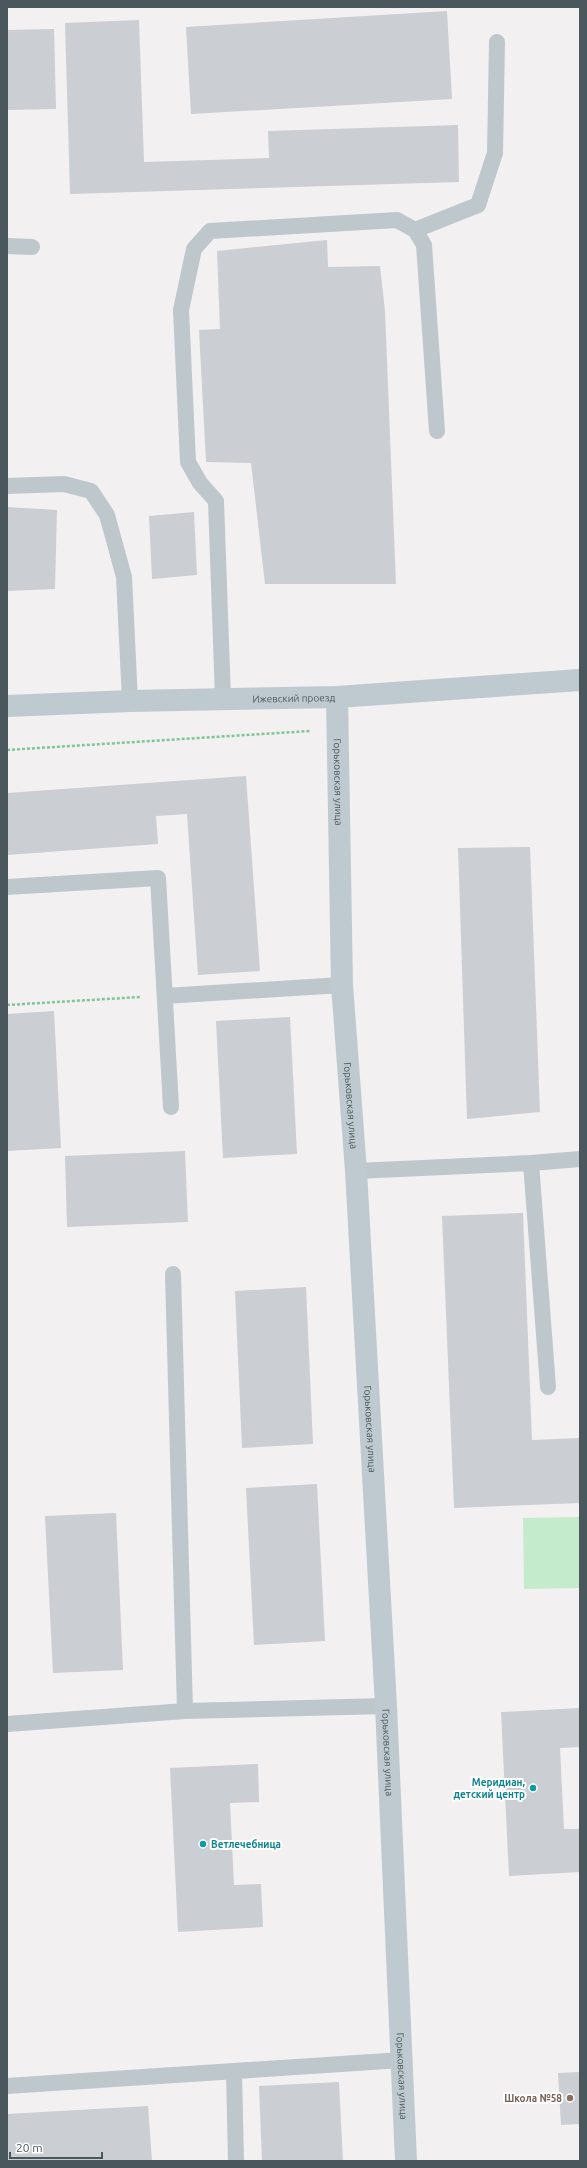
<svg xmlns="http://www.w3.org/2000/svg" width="587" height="2168" font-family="Ubuntu,sans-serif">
  <rect width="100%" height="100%" fill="#f2f0f1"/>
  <path fill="#c3ebcc" d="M580,1517V1588L524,1589L523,1518Z"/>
  <path fill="#cbced2" d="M447,11L452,99L191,114L186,27Z
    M139,20L144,162L269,158L268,131L458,125L459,182L70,194L65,23Z
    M54,29L56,109L7,110V30Z
    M327,240L328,267L380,266L385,311L396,584H265L251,463L206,462L199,330L220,329L217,251Z
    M7,507L57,510L55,589L7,591Z
    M194,512L197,575L152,579L149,516Z
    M246,776L260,971L198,975L187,814L156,816L158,844L7,855V793Z
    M530,847L540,1112L467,1119L458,848Z
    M54,1011L61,1148L7,1151V1014Z
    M290,1017L297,1154L223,1158L216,1021Z
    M185,1151L188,1222L67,1227L65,1156Z
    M523,1213L532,1440L580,1438V1503L454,1508L442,1216Z
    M306,1287L313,1444L242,1448L235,1291Z
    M317,1484L325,1641L254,1645L246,1488Z
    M116,1513L123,1670L53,1673L45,1516Z
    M580,1708V1747L560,1748L564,1829H580V1872L509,1876L501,1712Z
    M258,1764L259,1802L230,1803L234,1885L261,1884L263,1927L178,1932L170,1768Z
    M580,2072V2124L561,2125L558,2073Z
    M339,2082L343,2161H262L259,2086Z
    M148,2106L152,2161H7V2114Z"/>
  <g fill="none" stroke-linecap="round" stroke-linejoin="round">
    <path stroke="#7ec696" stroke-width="2.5" stroke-dasharray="3 2" stroke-linecap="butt" d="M7,750L310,731
      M7,1005L140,997"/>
    <path stroke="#bdc7cc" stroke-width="16" d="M415,230L478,205L495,153L497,42
      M7,246L32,247
      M7,486L64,484L91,491L107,515L124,577L130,701
      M223,699L216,501L200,483L188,462L181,310L194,249L210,231L397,220L415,230L424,245L437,431
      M7,887L158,878L171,1107
      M165,996L342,985
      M531,1163L580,1159
      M356,1171L531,1163L548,1387
      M173,1274L185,1711
      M7,1724L185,1711L386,1706
      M234,2072L236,2161
      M7,2086L402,2060"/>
    <g stroke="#becad0" stroke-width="22">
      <path id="s1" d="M337,697L342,985L356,1171L386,1706L406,2161"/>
      <path id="s2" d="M7,706L130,701L337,697L580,680"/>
    </g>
  </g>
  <g fill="#0f9aa8" stroke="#fff" stroke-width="1.5">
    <circle cx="533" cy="1788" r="4"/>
    <circle cx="203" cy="1844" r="4"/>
  </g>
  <circle fill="#8d6e63" stroke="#fff" stroke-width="1.5" cx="570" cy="2098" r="4"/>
  <g text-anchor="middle" stroke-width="4" stroke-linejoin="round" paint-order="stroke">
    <g font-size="10" fill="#4a575c" stroke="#fff">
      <text dy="4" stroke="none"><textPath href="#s2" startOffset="287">Ижевский проезд</textPath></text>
      <text dy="4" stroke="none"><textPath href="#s1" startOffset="85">Горьковская улица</textPath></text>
      <text dy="4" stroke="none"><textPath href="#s1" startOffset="409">Горьковская улица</textPath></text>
      <text dy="4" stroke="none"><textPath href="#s1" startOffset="733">Горьковская улица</textPath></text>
      <text dy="4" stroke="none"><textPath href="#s1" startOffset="1057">Горьковская улица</textPath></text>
      <text dy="4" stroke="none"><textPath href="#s1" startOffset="1381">Горьковская улица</textPath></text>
    </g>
    <g font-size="10" font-weight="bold" fill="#0d838f" stroke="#fff" text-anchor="end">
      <text x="525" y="1786">Меридиан,<tspan x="525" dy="12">детский центр</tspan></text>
      <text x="211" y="1848" text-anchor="start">Ветлечебница</text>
    </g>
    <g font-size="10" font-weight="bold" fill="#785e54" stroke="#fff" text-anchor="end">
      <text x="562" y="2102">Школа №58</text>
    </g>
  </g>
  <rect width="587" height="2168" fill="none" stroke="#4a575c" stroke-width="16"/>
  <path d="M10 2152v6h92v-6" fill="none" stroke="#4a575c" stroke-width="2"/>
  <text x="16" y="2152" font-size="12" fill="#4a575c" stroke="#ffffff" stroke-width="3" paint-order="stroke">20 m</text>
</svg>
